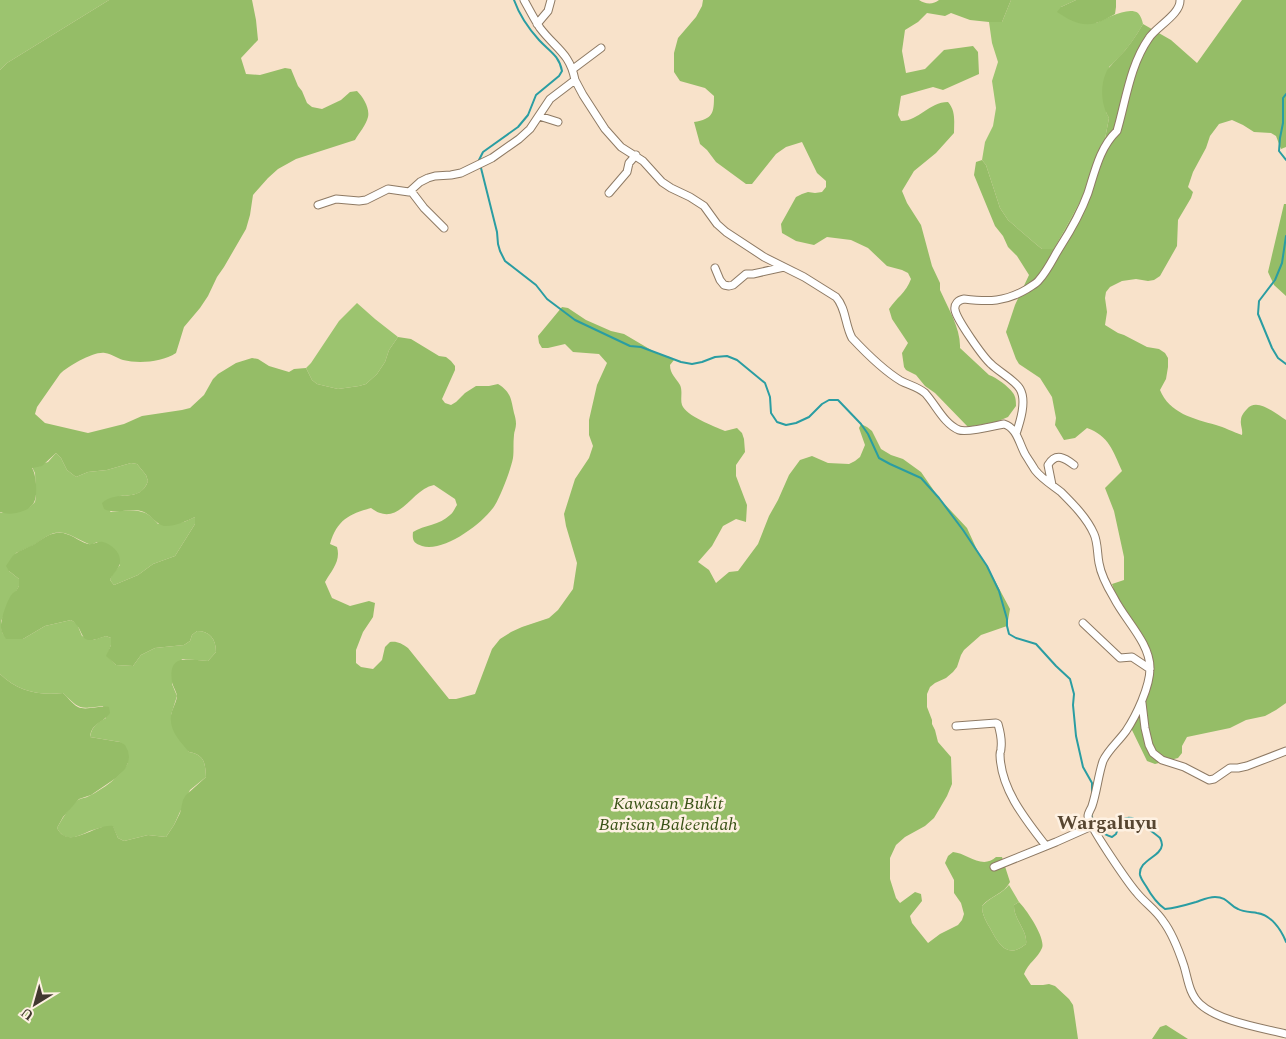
<svg xmlns="http://www.w3.org/2000/svg" width="1286" height="1039" font-family="Spectral,serif">
  <rect width="100%" height="100%" fill="#f8e2ca"/>
  <path fill="#9cc46f" d="M0,0H109L7,63L0,70Z
    M1011,0H1076L1061,7L1096,23C1106,19 1128,6 1138,13C1141,16 1142,20 1143,24C1134,40 1123,55 1109,67L1106,112L1109,118L1104,144L1081,200L1054,249H1042L1037,245L1008,220L1000,208L986,165L982,160L985,142L993,126L996,108L992,81L998,62L992,43L989,22H1002Z
    M357,303L375,319L398,337L389,350L385,362L377,374L366,384L359,386L338,389L317,384L312,380L306,368L311,363L339,321Z
    M56,453L61,458L67,470L76,477L88,472L107,470L131,463L137,464L146,475L148,481C143,495 134,495 120,496L110,512C119,511 134,509 142,512C148,513 154,519 158,524L184,522L195,517V524L175,556L153,564L138,575L114,585L110,580L112,575L120,565L97,542L91,545C83,542 77,538 70,535C54,528 46,537 34,545C28,548 22,550 16,553L9,571L19,579V586L1,621V628L3,634L23,639L45,626L71,620L77,624L82,636L93,640L106,636L111,638V645L107,656L116,665L133,666L141,655L155,648L184,645L190,641L192,635L197,631C210,631 216,639 216,652L208,661L182,659L172,684L177,696L171,715L189,752C205,755 205,763 206,777L190,790L174,825L166,837L148,835L124,841L118,838L113,827C107,827 102,827 96,829C83,832 67,847 57,828C62,819 69,807 78,800C81,798 86,798 89,796C103,789 120,777 128,763L120,742L90,737C92,726 97,723 106,718L103,706C78,709 81,710 63,693C40,696 17,691 0,674V512L1,513L30,507L35,502L36,496L35,473L32,467L48,462Z
    M1009,885L1019,902L1014,905C1013,919 1028,930 1026,944C1007,960 998,943 990,928C986,921 982,915 982,906C990,897 1002,894 1009,885Z"/>
  <path fill="#95bd67" d="M109,0H252L256,20L258,40L241,58L246,74L260,75L285,68L291,69L298,86L302,91L307,103L312,107L322,109L341,100L350,92L357,91C363,97 370,108 368,117C366,125 359,133 355,140L296,159L278,169L268,178L253,195L250,215L246,229L224,267L217,277L208,296L200,308L184,327L176,353C162,362 139,364 123,360C117,358 112,354 105,353C94,351 68,366 60,374L37,407L35,414L45,423L88,433L124,424L142,416L182,410L190,408L204,395L213,379L218,374L236,363L252,358L258,359L269,366L289,372L294,369L306,368L312,380L317,384L338,389L359,386L366,384L377,374L385,362L389,350L398,337L411,339L439,356L446,357L451,361L455,366V370L442,399L445,403L451,405L456,402L465,393L476,386H489L498,384C511,392 511,399 514,413C515,416 516,420 516,424C516,428 514,432 514,435C513,443 514,451 513,458C511,469 501,495 495,505C484,523 443,553 422,546C414,543 412,541 413,532C424,525 440,525 450,515C453,513 455,508 457,505L455,499L434,485C410,490 399,529 371,508C349,514 337,520 330,544L337,547C341,561 332,570 325,582L332,598L350,606L369,601L375,603L373,617L363,632L356,650V663L361,667L373,669L382,660L385,647L390,642C397,641 401,643 408,648L449,699H456L475,694L492,649L500,639L511,632L522,627L549,618L558,610L573,589L577,563L566,526L564,514L575,479L589,458L593,446L589,435V420L597,385L607,363L599,354L573,352L565,344L548,348H542L539,343L538,336L562,307L568,308L586,320L611,331L624,334L658,354L670,357L674,360L670,365C670,374 676,378 680,385C683,391 680,399 682,405C686,416 714,426 725,431L737,428L742,433L744,439L745,452L736,465V476L747,505L746,522L736,519L723,526L712,546L698,562L709,570L716,583L729,572L738,571L758,544L769,516L778,500L789,475L800,460L812,456L828,463L849,464L855,461L860,457L865,445L859,428L861,424L867,427L872,431L881,449L891,455L903,459L921,472L939,498L967,528L978,552L987,566L1010,609L1007,626L981,635L964,650L961,655L957,667L953,672L946,678L935,683L930,687L927,694V707L932,720V724L935,730L938,742L951,757L952,784L947,796L934,818L925,826L905,837L896,845L890,858V879L896,898L900,903L915,892L921,894L922,901L910,916L912,923L928,943L940,934L958,925L962,920L964,914L961,903L954,893V880L945,863L948,856L953,852C967,853 982,870 996,857H1002L1010,882C1004,894 990,896 982,906C982,915 986,921 990,928C998,943 1007,960 1026,944C1028,930 1013,919 1014,905L1019,902C1026,909 1046,938 1042,948C1038,958 1028,963 1024,974L1031,985H1043L1049,984L1055,986L1069,999L1073,1005L1075,1018L1078,1039H0V674C17,691 40,696 63,693C68,697 72,704 78,707C86,711 100,705 109,707L110,713C102,724 92,722 90,737L120,742L125,745L128,751L129,757L128,763L125,769L116,778L91,795L79,799L63,817L57,828C69,851 95,823 113,826L118,838L124,841L148,835L166,837L174,825L180,813L183,800L186,795L206,777C205,763 205,755 189,752C180,741 169,731 171,715C172,709 176,703 177,697C177,692 173,687 172,682C168,653 187,660 208,661L216,652C216,639 210,631 197,631L192,635L190,641L184,645L155,648L141,655L133,666L116,665L106,656L111,645V638L106,636C75,648 88,631 71,620L45,626L23,639H6C4,635 1,632 1,628C0,621 8,597 13,593C14,592 15,592 16,591L19,586V579L9,571L6,566C9,562 11,557 15,554C20,550 27,548 33,545C40,541 47,534 56,533C69,531 77,541 88,544C93,545 98,541 103,542C111,544 120,552 120,560C121,568 112,574 110,580L114,585L138,575L153,564L175,556L195,524V517C187,521 173,527 164,526C156,524 151,515 144,512C132,507 116,515 104,509L102,503C117,489 140,504 148,481L146,475L137,464L131,463L107,470L88,472L76,477L67,470L61,458L56,453L42,466L32,468C35,473 35,477 36,484C37,501 35,509 16,513C10,514 6,514 0,512V70L7,63Z
    M703,0H919C925,4 933,5 939,0H1011L1002,22H989L970,20L951,13L945,16L927,13L918,22L905,30L902,51L906,73L925,69L944,50L973,46L978,52L979,74L943,90L933,87L901,96L898,115L901,121C919,121 929,102 948,102C956,111 954,122 954,133L936,153L914,171L902,191L907,203L921,225L932,266L940,283V290C948,308 961,329 960,348L989,375C997,378 1008,386 1013,393C1016,397 1016,402 1016,406L1008,417L996,422L968,427L935,393L925,386L916,375L906,370L904,367L902,353L908,343L892,319L889,309C896,298 906,293 911,279L908,273L902,270L887,266L868,248L851,240L827,237L814,245L796,241L782,233L781,224L796,197L802,194L808,192L815,193L822,192L826,187V181L817,173L802,142L786,147L776,154L752,184H746L716,162L707,150L700,144L694,122C713,119 714,113 714,96L705,88L680,81L674,72V53L678,38L696,17L702,6Z
    M1076,0H1116V7L1115,14C1109,17 1103,21 1096,23C1081,27 1069,20 1057,12L1061,7Z
    M1242,0H1286V147L1281,149L1276,136L1271,133L1254,132L1243,125L1232,120L1219,124L1210,136L1206,148L1193,172L1188,187L1193,192L1191,198L1178,220L1177,246L1160,276L1154,280L1148,281L1136,279L1122,281L1110,287L1106,292L1105,298L1107,312L1105,325L1118,333L1124,335L1147,347L1159,349L1165,353L1168,358V367L1166,379L1160,390C1169,413 1194,419 1216,425C1224,427 1233,432 1242,435C1243,429 1240,425 1241,420C1241,416 1244,412 1247,409C1257,397 1276,414 1286,420V703L1276,710L1265,716L1246,720L1230,728L1187,737L1182,746V753L1178,758L1155,764L1147,761L1131,728L1152,680L1151,651L1115,593L1112,584L1124,580V557L1114,511L1105,488L1122,471C1113,451 1109,436 1087,428L1075,438L1064,440L1055,425L1056,418L1052,397L1040,378L1019,364L1016,359L1006,332L1015,305L1029,275L1017,256L1008,247L1003,236L995,226L974,175L976,162L982,160L986,165L1000,208L1008,220L1037,245L1042,249H1054L1081,200L1104,144L1109,118C1101,105 1100,86 1106,73C1108,67 1114,63 1118,58C1128,48 1136,36 1143,24L1171,40L1197,63Z
    M1284,204H1286V296L1274,285L1268,272Z
    M1166,1025L1188,1039H1152L1160,1027Z"/>
  <g fill="none" stroke-linecap="round" stroke-linejoin="round">
    <path stroke="#2a9da2" stroke-width="2" d="M514,0C519,14 529,29 539,40C549,51 559,55 562,71L559,76L536,95L528,115L518,127L483,152L479,160L497,232L498,244L500,251L505,261L536,285L547,299L575,320L630,346L641,347L681,362L692,364L702,362L715,357L727,356L737,360L765,383L770,397L771,413L777,422L786,425L796,423L809,417L822,404L829,400H838L861,424L868,434L879,458L890,464L921,478L939,498L963,530L987,566L999,591L1007,619V626L1009,634L1016,638L1036,644L1056,666L1070,679L1074,694L1073,705L1076,736L1083,767L1092,783V795
      M1286,94L1283,98V123L1280,138L1279,151L1286,160
      M1286,236L1282,263L1275,280L1259,301L1258,314L1272,348L1278,358L1286,364
      M1091,814C1094,825 1101,834 1112,837L1116,834L1121,820C1124,818 1127,817 1132,818C1134,818 1158,836 1160,838C1161,840 1162,843 1162,845C1161,857 1138,860 1140,875C1141,879 1144,883 1146,886C1151,895 1156,903 1165,909C1176,908 1186,905 1196,902C1202,900 1208,897 1215,897C1228,897 1228,905 1238,909C1243,912 1251,912 1257,913C1271,915 1281,929 1286,942"/>
    <g stroke="#8e7a64" stroke-width="9">
      <path id="minor" d="M537,24L548,11L551,0
        M573,69L601,48
        M575,80L583,95L605,129L621,147L643,161L662,182L671,188L690,197L704,206L717,224L726,232L764,257L804,277L836,297C846,308 845,325 852,338C866,353 883,370 901,381C909,385 918,387 925,393C936,405 944,424 959,430C967,433 994,426 1004,424C1017,428 1019,443 1025,454C1028,459 1032,465 1035,470C1042,479 1052,485 1061,492C1073,504 1087,518 1094,534C1098,543 1097,553 1099,563C1101,575 1108,588 1114,598C1125,620 1150,643 1150,668C1150,687 1136,716 1126,731C1118,742 1108,750 1103,761C1098,776 1097,791 1092,806C1091,809 1088,813 1088,816C1088,825 1129,884 1137,893C1145,903 1156,910 1163,921C1173,934 1179,951 1184,966C1188,979 1189,994 1200,1004C1218,1021 1262,1028 1286,1034
        M539,116L558,122
        M411,191L424,208L444,228
        M609,193L627,172L629,163L636,155
        M318,205L336,199L359,201L366,200L388,189L409,192L420,182L428,178L435,176L451,175L461,173L492,158L519,139L530,129L550,99L575,80C570,53 555,48 540,28C534,19 529,9 524,0
        M715,268L720,280L724,285L729,286L733,285L746,274H753L784,267
        M1016,434C1020,422 1027,401 1020,389C1015,380 999,372 991,364C983,357 957,320 955,310C954,304 958,300 964,299C989,302 1005,302 1027,289C1031,286 1036,284 1039,280C1048,270 1053,258 1060,247C1071,230 1081,212 1088,193C1095,171 1100,147 1117,131C1126,100 1130,65 1149,38C1156,27 1181,14 1180,0
        M1052,485L1048,465C1056,452 1065,458 1074,465
        M1083,623L1120,658L1132,657L1150,669
        M1142,703L1145,728L1149,745L1153,753L1162,760L1184,767L1209,780L1214,779L1230,768H1238L1247,766L1286,751
        M956,726L996,723L998,724C1000,731 1002,741 1001,748C1001,754 1000,749 1000,755C1001,790 1026,820 1046,846
        M994,867L1056,842L1092,826"/>
    </g>
    <use href="#minor" stroke="#fff" stroke-width="7"/>
  </g>
  <g text-anchor="middle" stroke-width="5" stroke-linejoin="round" paint-order="stroke">
    <g font-size="18" font-style="italic" fill="#3a5317" stroke="#fef1e2">
      <text x="668" y="809">Kawasan Bukit<tspan x="668" dy="21">Barisan Baleendah</tspan></text>
    </g>
    <g font-size="20" font-weight="bold" fill="#574631" stroke="#fef1e2">
      <text x="1107" y="829">Wargaluyu</text>
    </g>
  </g>
  <g transform="translate(35 1004) rotate(217)" stroke="#fef1e2" stroke-width="4" paint-order="stroke">
  <path d="M0-4L9 19L0 12L-9 19Z" fill="#41382f"/>
  <text y="-8" font-size="14" font-weight="bold" text-anchor="middle" fill="#41382f">U</text>
  </g>
</svg>
